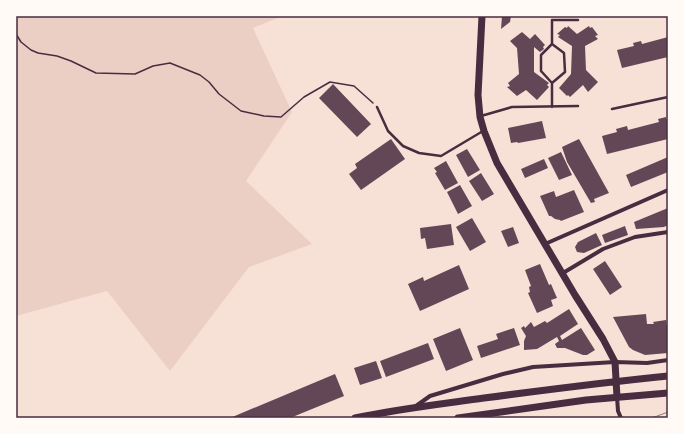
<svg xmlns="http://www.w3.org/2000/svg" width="684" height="434" font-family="'Exo 2',sans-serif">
  <rect width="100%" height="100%" fill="#f7e1d7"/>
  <path fill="#ebcfc5" d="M16,16H283L253,28L292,112L246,181L312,244L249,267L170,371L107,291L16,316Z"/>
  <path fill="#644757" d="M502,16H511L510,22L501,29Z
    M568,26L577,34L589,26L590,28L592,27L598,35L595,36L598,39L585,46L586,70L598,82L588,92L583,85L570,97L568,95L567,96L559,88L571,74L572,46L558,37L560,35L557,34L565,27L567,28Z
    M522,32L530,39L535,34L545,45L543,47L544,49L540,52L534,47V72L549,83L547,85L549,87L537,100L526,90L517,96L507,87L510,86L508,83L519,74L517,48L510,41Z
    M668,37V57L622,68L617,50L634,46L633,43L641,41L642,44Z
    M333,84L371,124L357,137L319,98Z
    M666,117V119H668V139L607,154L602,136L617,132L616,129L627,126L628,130L659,122L658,119Z
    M542,121L546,138L518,143L517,142L511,143L508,128Z
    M391,139L405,159L361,190L349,174L357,168L355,164Z
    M579,139L609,193L594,199L595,202L591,203L567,162L562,147Z
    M467,149L480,170L468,177L456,155Z
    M561,152L572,175L559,180L548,158Z
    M668,157V172L631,187L626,175Z
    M544,159L548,168L525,178L521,169Z
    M446,161L458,183L445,190L435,173L437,172L434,168Z
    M481,173L494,194L482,201L469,181Z
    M460,185L472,206L458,214L447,192Z
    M574,190L584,212L561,221L560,220L555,219L551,216H549L540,196L554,191L556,197Z
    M668,208V225L664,227L636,229L634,222Z
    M472,218L486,242L470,251L456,227Z
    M451,224L454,245L427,249L425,238L421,239L420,228Z
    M625,226L628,235L605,243L602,235Z
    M513,227L519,243L508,247L501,231Z
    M596,233L602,245L584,253L577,252L575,247L578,242Z
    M605,261L622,287L610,295L593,269Z
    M540,264L549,285L551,284L557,298L551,300L553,306L537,313L528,293L530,292L529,287L531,286L525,270Z
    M459,265L469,289L420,311L408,284L423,277L424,281Z
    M569,309L578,324L560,336L562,340L581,328L595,350L587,355H583L565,348H557L555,344L559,341L557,337L537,349L524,350V341L526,336L521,328L524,326L525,328L531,322L534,327L545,321L547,323Z
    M646,314L647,324H654L653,322L666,320L668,334V353L645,355L633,350L629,347L613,317Z
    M460,328L473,360L446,371L433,339Z
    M514,328L520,345L481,358L477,346L498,339L496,334Z
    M428,343L434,359L386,377L380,361Z
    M376,361L382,378L360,385L354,368Z
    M335,374L344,396L290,418H230Z"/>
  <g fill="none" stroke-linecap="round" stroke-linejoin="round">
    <path stroke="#4a2c40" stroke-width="1.5" d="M16,34L21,42L31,50L38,53L57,56L71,61L96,73L135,74L153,66L170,63L200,75L209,82L219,94L241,111L264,116L281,117L304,97L330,82L354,86L373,103
      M666,418H668"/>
    <path stroke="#4a2c40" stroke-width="2.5" d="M552,44L541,55V71L552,83
      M377,107L388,131L403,146L419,153L441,156L483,131
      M552,107V83L565,72L564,53L552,44V20H578
      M612,109L668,97
      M481,116L512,107L578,106"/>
    <path stroke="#4a2c40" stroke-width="4" d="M545,244L668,190
      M563,273L603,249L635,237L668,232
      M617,397L618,411L621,418
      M416,406L430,396L503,374L533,367L615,362L647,363L668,360"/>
    <path stroke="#4a2c40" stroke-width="7" d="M482,16L478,95L480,117L484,131L497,163L575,295L603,339L615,362L617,397
      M355,418C397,409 441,404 484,398C545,390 606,382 668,376
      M458,418L586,400L668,393"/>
    <path stroke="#8f747c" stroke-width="1" d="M652,418L668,412"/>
  </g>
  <rect width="684" height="434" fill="none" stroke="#fffaf5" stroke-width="34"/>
  <rect x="17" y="17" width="650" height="400" fill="none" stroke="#4a2c40" stroke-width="1.5"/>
</svg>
